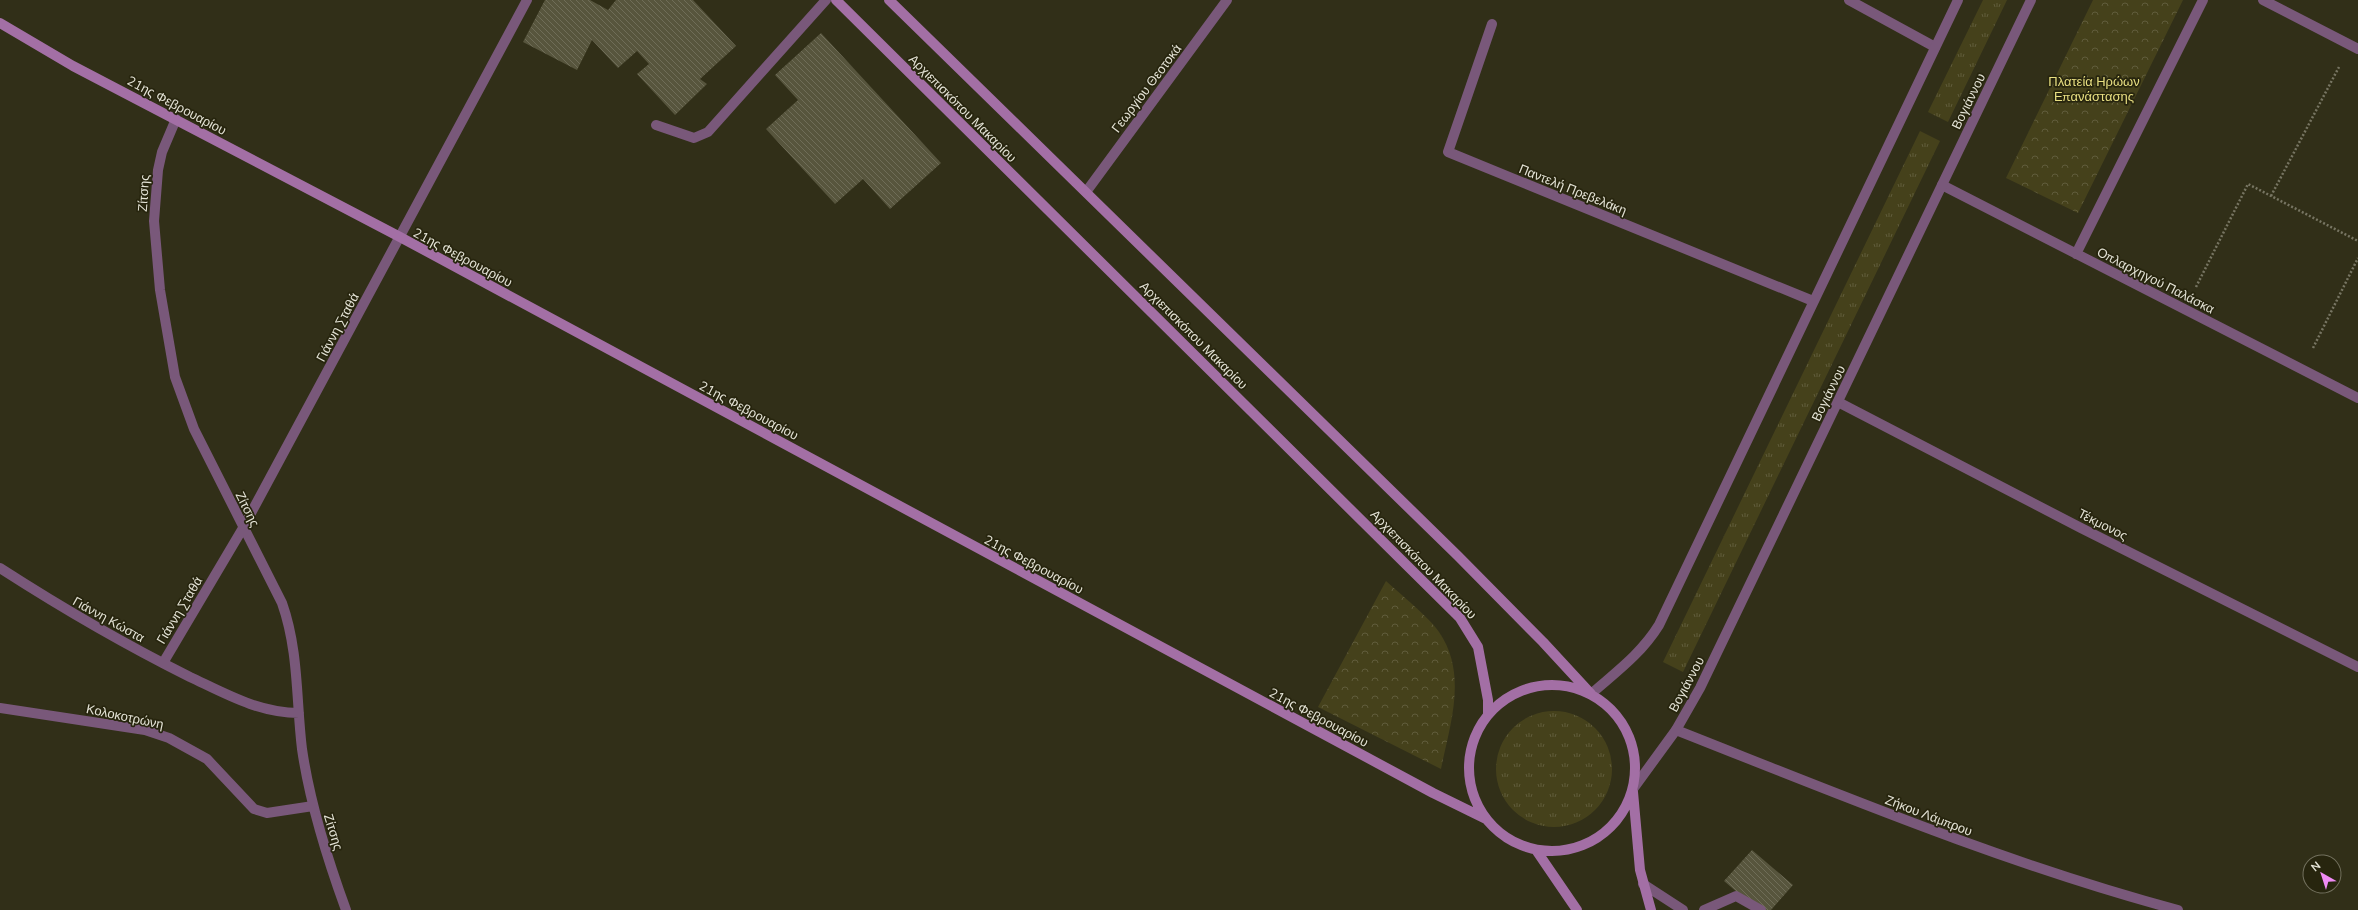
<svg xmlns="http://www.w3.org/2000/svg" width="2358" height="910" font-family="'Nunito Sans',sans-serif">
  <defs>
    <pattern id="grass-tufts" width="24" height="20" patternUnits="userSpaceOnUse"><rect width="24" height="20" fill="#45411b"/><path d="M3 7l-1-3M5 7V3M7 7l1-3M15 17l-1-3M17 17v-4M19 17l1-3" fill="none" stroke="#605c3b"/></pattern>
    <pattern id="park-crowns" width="20" height="18" patternUnits="userSpaceOnUse"><rect width="20" height="18" fill="#45411b"/><path d="M2 6a3 3 0 1 1 6 0M12 15a3 3 0 1 1 6 0" fill="none" stroke="#605c3b"/></pattern>
    <pattern id="building-back-hatch" width="6" height="6" patternUnits="userSpaceOnUse"><rect width="6" height="6" fill="#57553d"/><path d="M-1 5l2 2M0 0l6 6M5-1l2 2" fill="none" stroke="#6f6d58"/></pattern>
  </defs>
  <rect width="100%" height="100%" fill="#312f18"/>
  <path fill="url(#grass-tufts)" d="M1983,0H2007L1948,122L1928,112Z
    M1920,131L1940,141L1683,672L1663,662Z
    M1496 769a58 58 0 1 1 116 0a58 58 0 1 1-116 0Z"/>
  <path fill="url(#park-crowns)" d="M2093,0H2183L2078,213L2006,178Z
    M1386,581C1400,594 1429,617 1439,632C1468,674 1450,724 1441,769L1318,707Z"/>
  <path fill="url(#building-back-hatch)" d="M545,0H590L608,10L616,0H693L736,46L700,79L707,84L675,115L637,74L649,64L637,51L618,68L592,40L577,70L523,42Z
    M821,33L941,163L890,209L863,179L835,204L766,129L798,100L775,75Z
    M1752,850L1793,885L1771,910H1758L1724,881Z"/>
  <g fill="none" stroke-linecap="round" stroke-linejoin="round">
    <path stroke="#777562" stroke-width="2.5" stroke-dasharray="2 2" stroke-linecap="butt" d="M2271,196L2339,67
      M2196,287L2248,184L2358,241
      M2313,348L2358,258"/>
    <path stroke="#79587a" stroke-width="10" d="M656,125L694,138L708,132L826,0
      M1704,910L1736,896L1761,910"/>
    <path stroke="#79587a" stroke-width="10" d="M1849,0L1935,47
      M2263,0L2358,49
      M1492,24L1448,152L1813,301
      M176,119L162,152L158,170L154,221L160,290L175,377L194,429L282,603C299,651 296,700 302,749C310,804 327,858 346,910
      M1942,185L2358,398
      M1086,192L1227,0
      M2076,254L2203,0
      M1838,402L2081,528L2358,667
      M0,568C62,608 124,644 190,677C226,694 259,713 299,713
      M163,663L243,528L527,0
      M0,708L145,730L169,738L207,759L254,809L267,813L313,806
      M1676,730C1841,795 2006,864 2178,910
      M1643,884L1683,910"/>
    <path stroke="#79587a" stroke-width="10" d="M1591,694C1616,672 1641,654 1659,625L1958,0
      M1633,789L1676,730L1700,688L2031,0"/>
    <path stroke="#a36fa5" stroke-width="10" d="M836,0L1460,618L1478,647L1488,700V714
      M889,0L1458,556L1543,642L1591,694
      M0,23L73,66L400,237L1433,793L1486,819
      M1469 768a83 83 0 1 1 166 0a83 83 0 1 1-166 0Z
      M1633,792L1640,870L1651,910
      M1536,850L1577,910"/>
  </g>
  <g text-anchor="middle" stroke-width="3.5" stroke-linejoin="round" paint-order="stroke">
    <g font-size="13" fill="#e8df82" stroke="#27250e">
      <text x="2094" y="86">Πλατεία Ηρώων<tspan x="2094" dy="15">Επανάστασης</tspan></text>
    </g>
    <g font-size="13" fill="#e4e3d6" stroke="#27250e">
      <text transform="translate(1146 88) rotate(-53)" y="5">Γεωργίου Θεοτοκά</text>
      <text transform="translate(1968 101) rotate(-64)" y="5">Βογιάννου</text>
      <text transform="translate(177 105) rotate(28)" y="5">21ης Φεβρουαρίου</text>
      <text transform="translate(963 108) rotate(45)" y="5">Αρχιεπισκόπου Μακαρίου</text>
      <text transform="translate(1573 189) rotate(22)" y="5">Παντελή Πρεβελάκη</text>
      <text transform="translate(143 193) rotate(-86)" y="5">Ζίτσης</text>
      <text transform="translate(463 257) rotate(28)" y="5">21ης Φεβρουαρίου</text>
      <text transform="translate(2156 280) rotate(27)" y="5">Οπλαρχηγού Παλάσκα</text>
      <text transform="translate(337 327) rotate(-62)" y="5">Γιάννη Σταθά</text>
      <text transform="translate(1194 335) rotate(45)" y="5">Αρχιεπισκόπου Μακαρίου</text>
      <text transform="translate(1828 393) rotate(-64)" y="5">Βογιάννου</text>
      <text transform="translate(749 410) rotate(28)" y="5">21ης Φεβρουαρίου</text>
      <text transform="translate(248 509) rotate(64)" y="5">Ζίτσης</text>
      <text transform="translate(2103 524) rotate(27)" y="5">Τέκμονος</text>
      <text transform="translate(1034 564) rotate(28)" y="5">21ης Φεβρουαρίου</text>
      <text transform="translate(1424 564) rotate(46)" y="5">Αρχιεπισκόπου Μακαρίου</text>
      <text transform="translate(179 610) rotate(-59)" y="5">Γιάννη Σταθά</text>
      <text transform="translate(109 619) rotate(29)" y="5">Γιάννη Κώστα</text>
      <text transform="translate(1686 684) rotate(-62)" y="5">Βογιάννου</text>
      <text transform="translate(125 716) rotate(12)" y="5">Κολοκοτρώνη</text>
      <text transform="translate(1319 717) rotate(28)" y="5">21ης Φεβρουαρίου</text>
      <text transform="translate(1929 815) rotate(21)" y="5">Ζήκου Λάμπρου</text>
      <text transform="translate(334 832) rotate(73)" y="5">Ζίτσης</text>
    </g>
  </g>
  <g transform="translate(2322 874) rotate(321)"><circle r="19" fill="#27250e" stroke="#73715e"/>
  <path d="M0-3L7 15L0 10L-7 15Z" fill="#f08bf5"/>
  <text y="-6" font-size="11" font-weight="bold" text-anchor="middle" fill="#e4e3d6">N</text>
  </g>
</svg>
